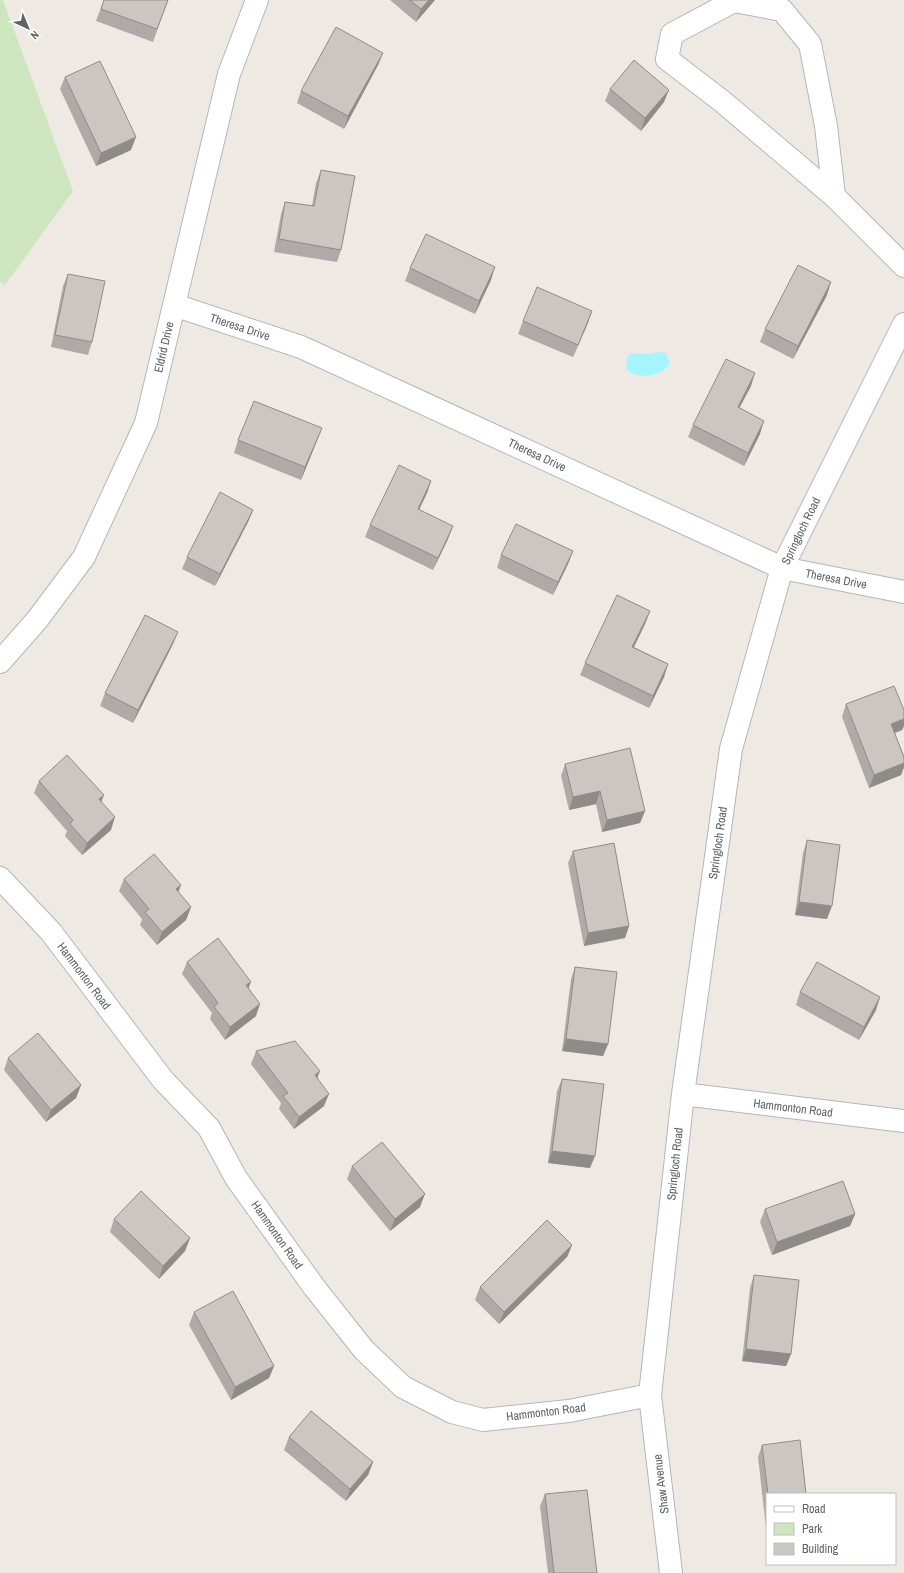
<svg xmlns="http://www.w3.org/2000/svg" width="904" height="1573" font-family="'Archivo Narrow',sans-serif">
  <rect width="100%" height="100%" fill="#efe9e4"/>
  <path fill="#cde6c0" d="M0,0H3L73,191L5,285L0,282Z"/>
  <path fill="#a4f5ff" d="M659,352L666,353L670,363C661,377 638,380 626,369L627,359L630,353L648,354Z"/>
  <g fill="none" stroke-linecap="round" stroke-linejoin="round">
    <g stroke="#b2b7b9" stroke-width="24">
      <path id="minor" d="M834,196L826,126L810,44L782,10L734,1L672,34L667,59L723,102L834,196L904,266
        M174,305L301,347L782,568L904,592
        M0,662L37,620L84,557L146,423L229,74L257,0
        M0,878L51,932L163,1080L209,1128L236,1178L314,1287L364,1350L403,1387L452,1412L483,1420L569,1411L650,1395
        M683,1094L904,1121
        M671,1573L650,1395L683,1094L731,749L782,568L904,324"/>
    </g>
    <use href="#minor" stroke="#fff" stroke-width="22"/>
  </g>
  <path fill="#afaaa8" d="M104,0H168L153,42L96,21Z
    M390,0H435L416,22Z
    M383,53L378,65L344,129L297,103L301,91Z
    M65,77L131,150L96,166L60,89Z
    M610,89L664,102L641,131L605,101Z
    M321,170L341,250L337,262L274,252L281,214L285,202L312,206L316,183Z
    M410,268L491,280L475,314L405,281Z
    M68,274L92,342L88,355L51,347L63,286Z
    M827,295L793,359L760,342L765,329Z
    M523,321L588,323L573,357L518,334Z
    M751,386L739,408L760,434L744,466L688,437L693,425Z
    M322,428L301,480L234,453L238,440Z
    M431,481L427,493L419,510L448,539L433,570L365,537L370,525Z
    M253,510L248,522L215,586L182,569L187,557Z
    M573,551L568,564L553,595L497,568L501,555Z
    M650,611L645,624L634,647L668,664L664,677L649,708L580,675L585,663Z
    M173,644L133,723L100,706L105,693Z
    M846,704L902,730L895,733L904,757V767L901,775L869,788L842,717Z
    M565,764L645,811L640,823L602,832L596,804L569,810L561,776Z
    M39,781L101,802L111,830L82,855L65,836L67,831L34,793Z
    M807,840L827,919L795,915L803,853Z
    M573,851L629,926L625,938L584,946L568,863Z
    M124,879L181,885L178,892L191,907L186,920L157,945L140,925L142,919L119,891Z
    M187,962L248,988L256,1016L225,1040L210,1019L212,1013L182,974Z
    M575,967L608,1044L603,1056L562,1051L571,979Z
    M800,992L876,1010L859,1040L796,1005Z
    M256,1051L317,1078L324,1106L294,1129L279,1109L281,1103L251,1064Z
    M8,1058L81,1085L76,1098L46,1122L4,1070Z
    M562,1079L590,1168L548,1163L557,1091Z
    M352,1166L420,1207L390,1231L347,1179Z
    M765,1209L855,1214L850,1226L772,1255L760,1222Z
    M114,1219L190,1238L185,1251L159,1279L110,1232Z
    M572,1245L567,1257L499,1324L475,1300L480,1287Z
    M754,1275L791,1354L786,1366L742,1361L750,1288Z
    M194,1312L274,1366L269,1378L231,1400L189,1325Z
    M289,1437L373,1462L368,1475L346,1501L284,1450Z
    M762,1445L806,1494H767V1537L758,1457Z
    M545,1494L597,1573H548L540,1506Z"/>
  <path fill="#8f8b88" d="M429,0H435L416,22L421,9Z
    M383,53L378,65L344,129L348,116Z
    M669,90L664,102L641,131L645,118Z
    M136,137L131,150L96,166L101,153Z
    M495,267L491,280L475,314L479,301Z
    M831,282L827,295L793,359L798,346Z
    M592,311L588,323L573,357L578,345Z
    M755,373L751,386L733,420L738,407Z
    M764,421L760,434L744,466L748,453Z
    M322,428L317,441L301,480L305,467Z
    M431,481L427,493L413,522L418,509Z
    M253,510L248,522L215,586L220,574Z
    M453,526L448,539L433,570L438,558Z
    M573,551L568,564L553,595L558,582Z
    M650,611L645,624L628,659L632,647Z
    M178,632L173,644L133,723L138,710Z
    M668,664L664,677L649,708L653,696Z
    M904,719V726L902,730L886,736L891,724Z
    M904,763V767L901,775L869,788L874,775Z
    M600,791L596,804L569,810L573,797Z
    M104,795L99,808V799Z
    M645,811L640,823L602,832L607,820Z
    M115,817L111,830L82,855L87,843Z
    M181,885L176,898V889Z
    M799,902L832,906L827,919L795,915Z
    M191,907L186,920L157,945L162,932Z
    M629,926L625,938L584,946L588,933Z
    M251,982L246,994V985Z
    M880,997L876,1010L859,1040L864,1027Z
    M260,1004L256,1016L225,1040L230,1027Z
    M566,1039L608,1044L603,1056L562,1051Z
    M320,1071L315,1084V1075Z
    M81,1085L76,1098L46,1122L51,1110Z
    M329,1094L324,1106L294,1129L299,1117Z
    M552,1151L595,1156L590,1168L548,1163Z
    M425,1194L420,1207L390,1231L395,1219Z
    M855,1214L850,1226L772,1255L777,1242Z
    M190,1238L185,1251L159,1279L163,1266Z
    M572,1245L567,1257L499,1324L504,1312Z
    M746,1349L791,1354L786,1366L742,1361Z
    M274,1366L269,1378L231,1400L235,1387Z
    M373,1462L368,1475L346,1501L350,1489Z"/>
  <path fill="#ccc6c3" stroke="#8f8b88" d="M104,0H168L157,29L101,9Z
    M410,0H429L421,9Z
    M336,27L383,53L348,116L301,91Z
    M634,60L669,90L645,118L610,89Z
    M100,61L136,137L101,153L65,77Z
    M321,170L355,176L341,250L279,239L285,202L314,206Z
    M426,234L495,267L479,301L410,268Z
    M798,265L831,282L798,346L765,329Z
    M68,274L105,281L92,342L55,335Z
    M537,287L592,311L578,345L523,321Z
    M726,359L755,373L738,407L764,421L748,453L693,425Z
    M254,401L322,428L305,467L238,440Z
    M399,465L431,481L418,509L453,526L438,558L370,525Z
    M220,492L253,510L220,574L187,557Z
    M516,524L573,551L558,582L501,555Z
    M617,595L650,611L632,647L668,664L653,696L585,663Z
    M145,615L178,632L138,710L105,693Z
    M894,686L904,710V719L891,724L904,757V763L874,775L846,704Z
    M630,748L645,811L607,820L600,791L573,797L565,764Z
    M67,755L104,795L99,799L115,817L87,843L70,824L73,820L39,781Z
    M807,840L840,845L832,906L799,902Z
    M614,843L629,926L588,933L573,851Z
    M154,854L181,885L176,889L191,907L162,932L145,912L149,909L124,879Z
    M218,938L251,982L246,985L260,1004L230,1027L214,1007L218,1003L187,962Z
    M817,962L880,997L864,1027L800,992Z
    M575,967L617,972L608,1044L566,1039Z
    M38,1033L81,1085L51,1110L8,1058Z
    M295,1041L320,1071L315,1075L329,1094L299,1117L283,1096L288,1093L256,1051Z
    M562,1079L604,1084L595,1156L552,1151Z
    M382,1142L425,1194L395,1219L352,1166Z
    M843,1181L855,1214L777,1242L765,1209Z
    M141,1191L190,1238L163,1266L114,1219Z
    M547,1220L572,1245L504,1312L480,1287Z
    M754,1275L799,1280L791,1354L746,1349Z
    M233,1291L274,1366L235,1387L194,1312Z
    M311,1411L373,1462L350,1489L289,1437Z
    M800,1440L806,1494H768L762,1445Z
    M587,1490L597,1573H554L545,1494Z"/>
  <g text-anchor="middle" stroke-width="3" stroke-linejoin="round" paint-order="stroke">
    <g font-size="12" fill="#5c6365" stroke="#fff">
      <text transform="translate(240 327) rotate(18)" y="4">Theresa Drive</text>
      <text transform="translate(164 347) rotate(-77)" y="4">Eldrid Drive</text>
      <text transform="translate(537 455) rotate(25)" y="4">Theresa Drive</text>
      <text transform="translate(801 531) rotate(-64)" y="4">Springloch Road</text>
      <text transform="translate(836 579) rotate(11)" y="4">Theresa Drive</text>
      <text transform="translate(718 843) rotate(-82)" y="4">Springloch Road</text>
      <text transform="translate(84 976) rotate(53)" y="4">Hammonton Road</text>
      <text transform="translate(793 1108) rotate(7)" y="4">Hammonton Road</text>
      <text transform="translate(675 1164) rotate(-84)" y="4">Springloch Road</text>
      <text transform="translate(277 1235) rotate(55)" y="4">Hammonton Road</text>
      <text transform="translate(546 1412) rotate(-7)" y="4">Hammonton Road</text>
      <text transform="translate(661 1484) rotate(-97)" y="4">Shaw Avenue</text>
    </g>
  </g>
  <rect x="766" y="1493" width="130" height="72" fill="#ffffff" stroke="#bec1c1"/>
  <rect x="774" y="1506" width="20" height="6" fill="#ffffff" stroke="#bec1c1"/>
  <text x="802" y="1513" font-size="12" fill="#5c6365">Road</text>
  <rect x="774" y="1523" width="20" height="12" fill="#cde6c0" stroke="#bec1c1"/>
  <text x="802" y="1533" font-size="12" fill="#5c6365">Park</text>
  <rect x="774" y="1543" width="20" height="12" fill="#ccc6c3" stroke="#bec1c1"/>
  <text x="802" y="1553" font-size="12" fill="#5c6365">Building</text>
  <g transform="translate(28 28) rotate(136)" stroke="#ffffff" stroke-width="3" paint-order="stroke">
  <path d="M0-3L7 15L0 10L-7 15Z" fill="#5c6365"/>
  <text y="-6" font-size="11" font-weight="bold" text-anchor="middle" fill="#5c6365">N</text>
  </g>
</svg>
